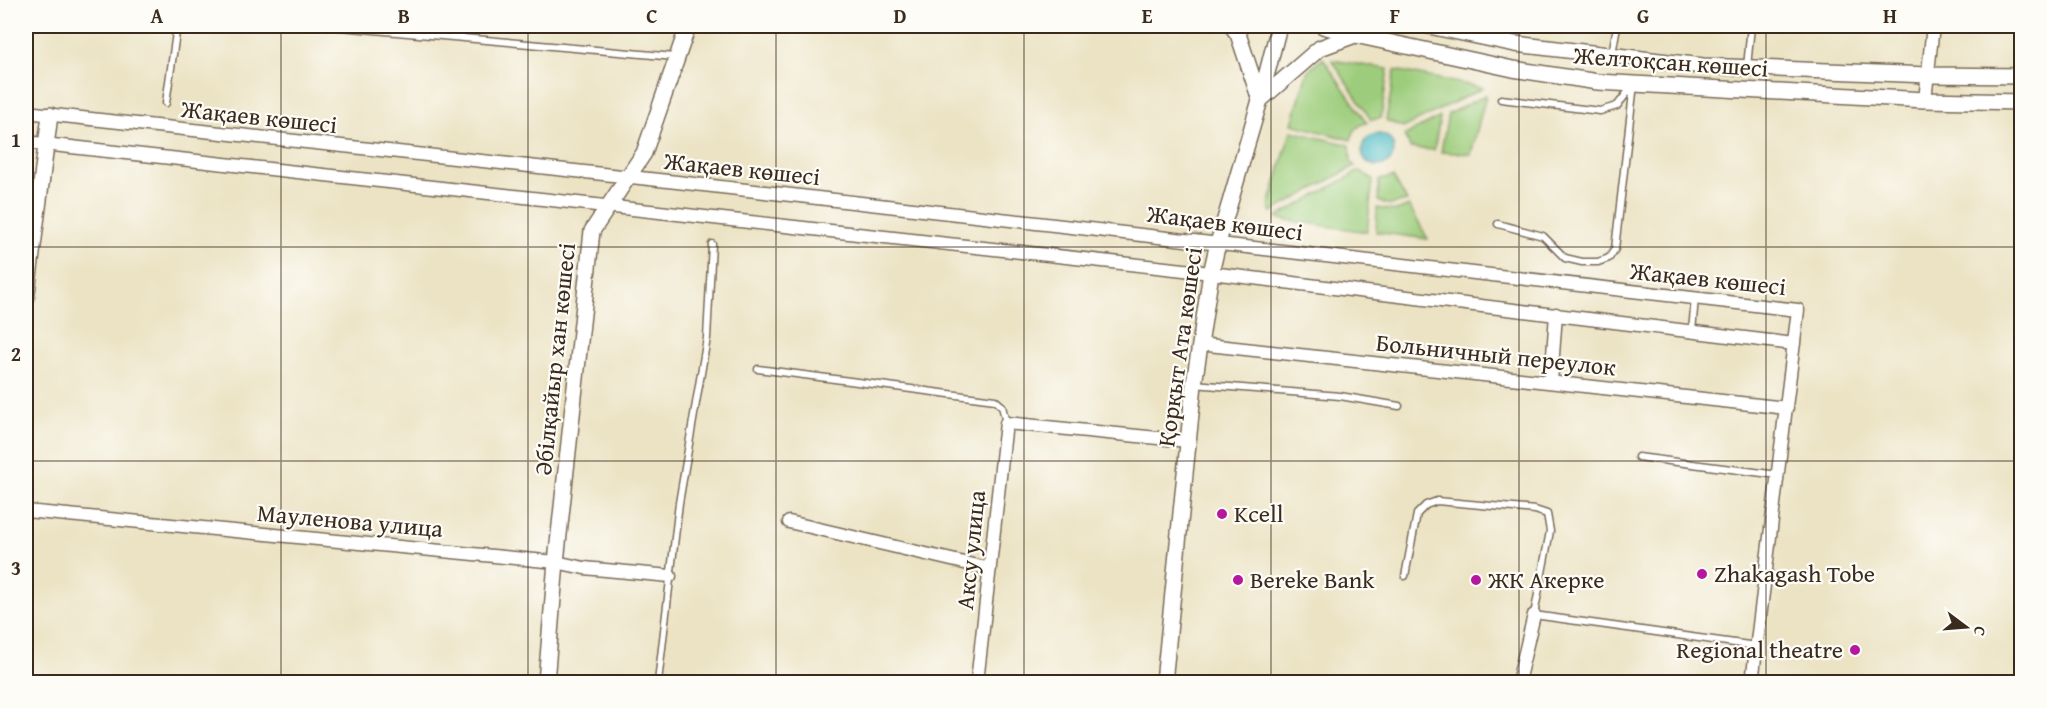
<svg xmlns="http://www.w3.org/2000/svg" width="2047" height="708" font-family="'Gentium Book Plus',serif">
  <rect width="100%" height="100%" fill="#fdfcf7"/>
  <filter id="ink" filterUnits="userSpaceOnUse"><feTurbulence type="fractalNoise" baseFrequency=".0167" numOctaves="2"/><feDisplacementMap in="SourceGraphic" scale="12" xChannelSelector="R" yChannelSelector="G"/><feConvolveMatrix kernelMatrix="1 2 1 2 8 2 1 2 1" color-interpolation-filters="sRGB"/></filter>
  <filter id="wash" filterUnits="userSpaceOnUse"><feTurbulence type="fractalNoise" baseFrequency=".008" numOctaves="4" result="noise"/><feDisplacementMap in="SourceGraphic" scale="24" xChannelSelector="R" yChannelSelector="G"/><feGaussianBlur stdDeviation="1.35" result="paint"/><feColorMatrix in="noise" values="0 0 0 0 0 0 0 0 0 0 0 0 0 0 0 0 0 1.4 0 .05"/><feComposite in="paint" operator="in"/></filter>
  <g filter="url(#wash)">
    <rect width="100%" height="100%" fill="#ece3c4"/>
    <path fill="#9dcd7b" stroke="#6c7c4c" stroke-width="1.5" d="M1323,58L1367,123C1358,124 1353,132 1351,140L1292,124L1307,72Z
      M1332,60L1388,69L1381,118L1371,120Z
      M1395,70L1483,88L1403,128L1386,120Z
      M1486,95L1471,154L1441,152L1448,114Z
      M1440,117L1434,150L1410,148L1405,135Z
      M1291,131L1350,145L1351,162L1355,166L1272,212L1269,206Z
      M1359,171L1373,179L1367,232L1280,219L1277,217Z
      M1393,177L1407,201L1390,205L1378,201L1379,180Z
      M1409,206L1428,239L1376,232L1377,208L1397,211Z"/>
    <path fill="#4dbbc5" stroke="#447272" stroke-width="1.5" d="M1362 150a16 16 0 1 1 32 0a16 16 0 1 1-32 0Z"/>
  </g>
  <g filter="url(#ink)">
    <g fill="none" stroke-linecap="round" stroke-linejoin="round">
      <g stroke="#796b58" stroke-width="9">
        <path id="service" d="M329,26L675,57
          M1612,54L1617,26
          M1747,67L1751,26
          M166,103L177,26
          M1498,224L1543,236L1565,258L1582,262H1598L1609,258L1615,249L1634,84L1617,106L1600,111L1501,99
          M1692,331L1695,298
          M758,369L995,400L1002,406L1006,423
          M1194,384L1340,396L1399,406
          M1638,457L1778,475
          M1405,576L1417,514L1426,505L1437,501L1535,510L1547,514L1550,531L1534,615L1756,646
          M658,682L679,503L707,338L712,244"/>
      </g>
      <g stroke="#796b58" stroke-width="15">
        <path id="minor" d="M1925,100L1933,26
          M26,112L677,182L1798,310L1752,682
          M26,142L1211,273L1794,344
          M1199,344L1787,408
          M1551,382L1556,314
          M26,511L556,562L584,568L670,576
          M789,522L990,569
          M977,682L1006,423L1188,441
          M1518,682L1534,615"/>
      </g>
      <g stroke="#796b58" stroke-width="18">
        <path id="tertiary" d="M1232,26L1238,34L1260,100L1320,48L1355,35
          M1323,26L1355,35L1513,69L1598,82L1925,100L2022,102
          M1429,26L1515,44L1703,66L1928,75L2022,76
          M26,300L50,115
          M546,682L556,562L592,231L644,153L688,26
          M1164,682L1194,384L1211,273L1218,243L1260,100L1279,26"/>
      </g>
      <use href="#service" stroke="#fff" stroke-width="6"/>
      <use href="#minor" stroke="#fff" stroke-width="12"/>
      <use href="#tertiary" stroke="#fff" stroke-width="15"/>
    </g>
  </g>
  <path fill="none" stroke="#3b2a1e" stroke-width="1.5" stroke-opacity="0.55" d="M281,26V682M528,26V682M776,26V682M1024,26V682M1271,26V682M1519,26V682M1766,26V682M26,247H2022M26,461H2022"/>
  <g fill="#b5179e" stroke="#fdfcf7" stroke-width="2">
    <circle cx="1222" cy="514" r="6"/>
    <circle cx="1702" cy="574" r="6"/>
    <circle cx="1238" cy="580" r="6"/>
    <circle cx="1476" cy="580" r="6"/>
    <circle cx="1855" cy="650" r="6"/>
  </g>
  <g text-anchor="middle" stroke-width="4.5" stroke-linejoin="round" paint-order="stroke">
    <g font-size="24" fill="#3b2a1e" stroke="#fdfcf7">
      <text transform="translate(1671 62) rotate(4)" y="8">Желтоқсан көшесі</text>
      <text transform="translate(259 117) rotate(6)" y="8">Жақаев көшесі</text>
      <text transform="translate(742 169) rotate(6)" y="8">Жақаев көшесі</text>
      <text transform="translate(1225 223) rotate(7)" y="8">Жақаев көшесі</text>
      <text transform="translate(1708 279) rotate(6)" y="8">Жақаев көшесі</text>
      <text transform="translate(1180 347) rotate(-82)" y="8">Қорқыт Ата көшесі</text>
      <text transform="translate(1496 355) rotate(6)" y="8">Больничный переулок</text>
      <text transform="translate(555 359) rotate(-84)" y="8">Әбілқайыр хан көшесі</text>
      <text transform="translate(350 521) rotate(5)" y="8">Мауленова улица</text>
      <text transform="translate(971 550) rotate(-84)" y="8">Аксу улица</text>
    </g>
    <g font-size="24" fill="#3b2a1e" stroke="#fdfcf7" text-anchor="start">
      <text x="1234" y="522">Kcell</text>
      <text x="1714" y="582">Zhakagash Tobe</text>
      <text x="1250" y="588">Bereke Bank</text>
      <text x="1488" y="588">ЖК Акерке</text>
      <text x="1843" y="658" text-anchor="end">Regional theatre</text>
    </g>
  </g>
  <rect width="2047" height="708" fill="none" stroke="#fdfcf7" stroke-width="66"/>
  <g transform="translate(1966 627) rotate(106)" stroke="#fdfcf7" stroke-width="4.5" paint-order="stroke">
  <path d="M0-4.5L10 22L0 15L-10 22Z" fill="#3b2a1e"/>
  <text y="-9" font-size="16" font-weight="bold" text-anchor="middle" fill="#3b2a1e">С</text>
  </g>
  <rect x="33" y="33" width="1981" height="642" fill="none" stroke="#3b2a1e" stroke-width="2"/>
  <g font-size="20" text-anchor="middle" font-weight="bold" fill="#3b2a1e">
    <text x="157" y="23">A</text>
    <text x="404" y="23">B</text>
    <text x="652" y="23">C</text>
    <text x="900" y="23">D</text>
    <text x="1147" y="23">E</text>
    <text x="1395" y="23">F</text>
    <text x="1643" y="23">G</text>
    <text x="1890" y="23">H</text>
    <text x="16" y="147">1</text>
    <text x="16" y="361">2</text>
    <text x="16" y="575">3</text>
  </g>
</svg>
